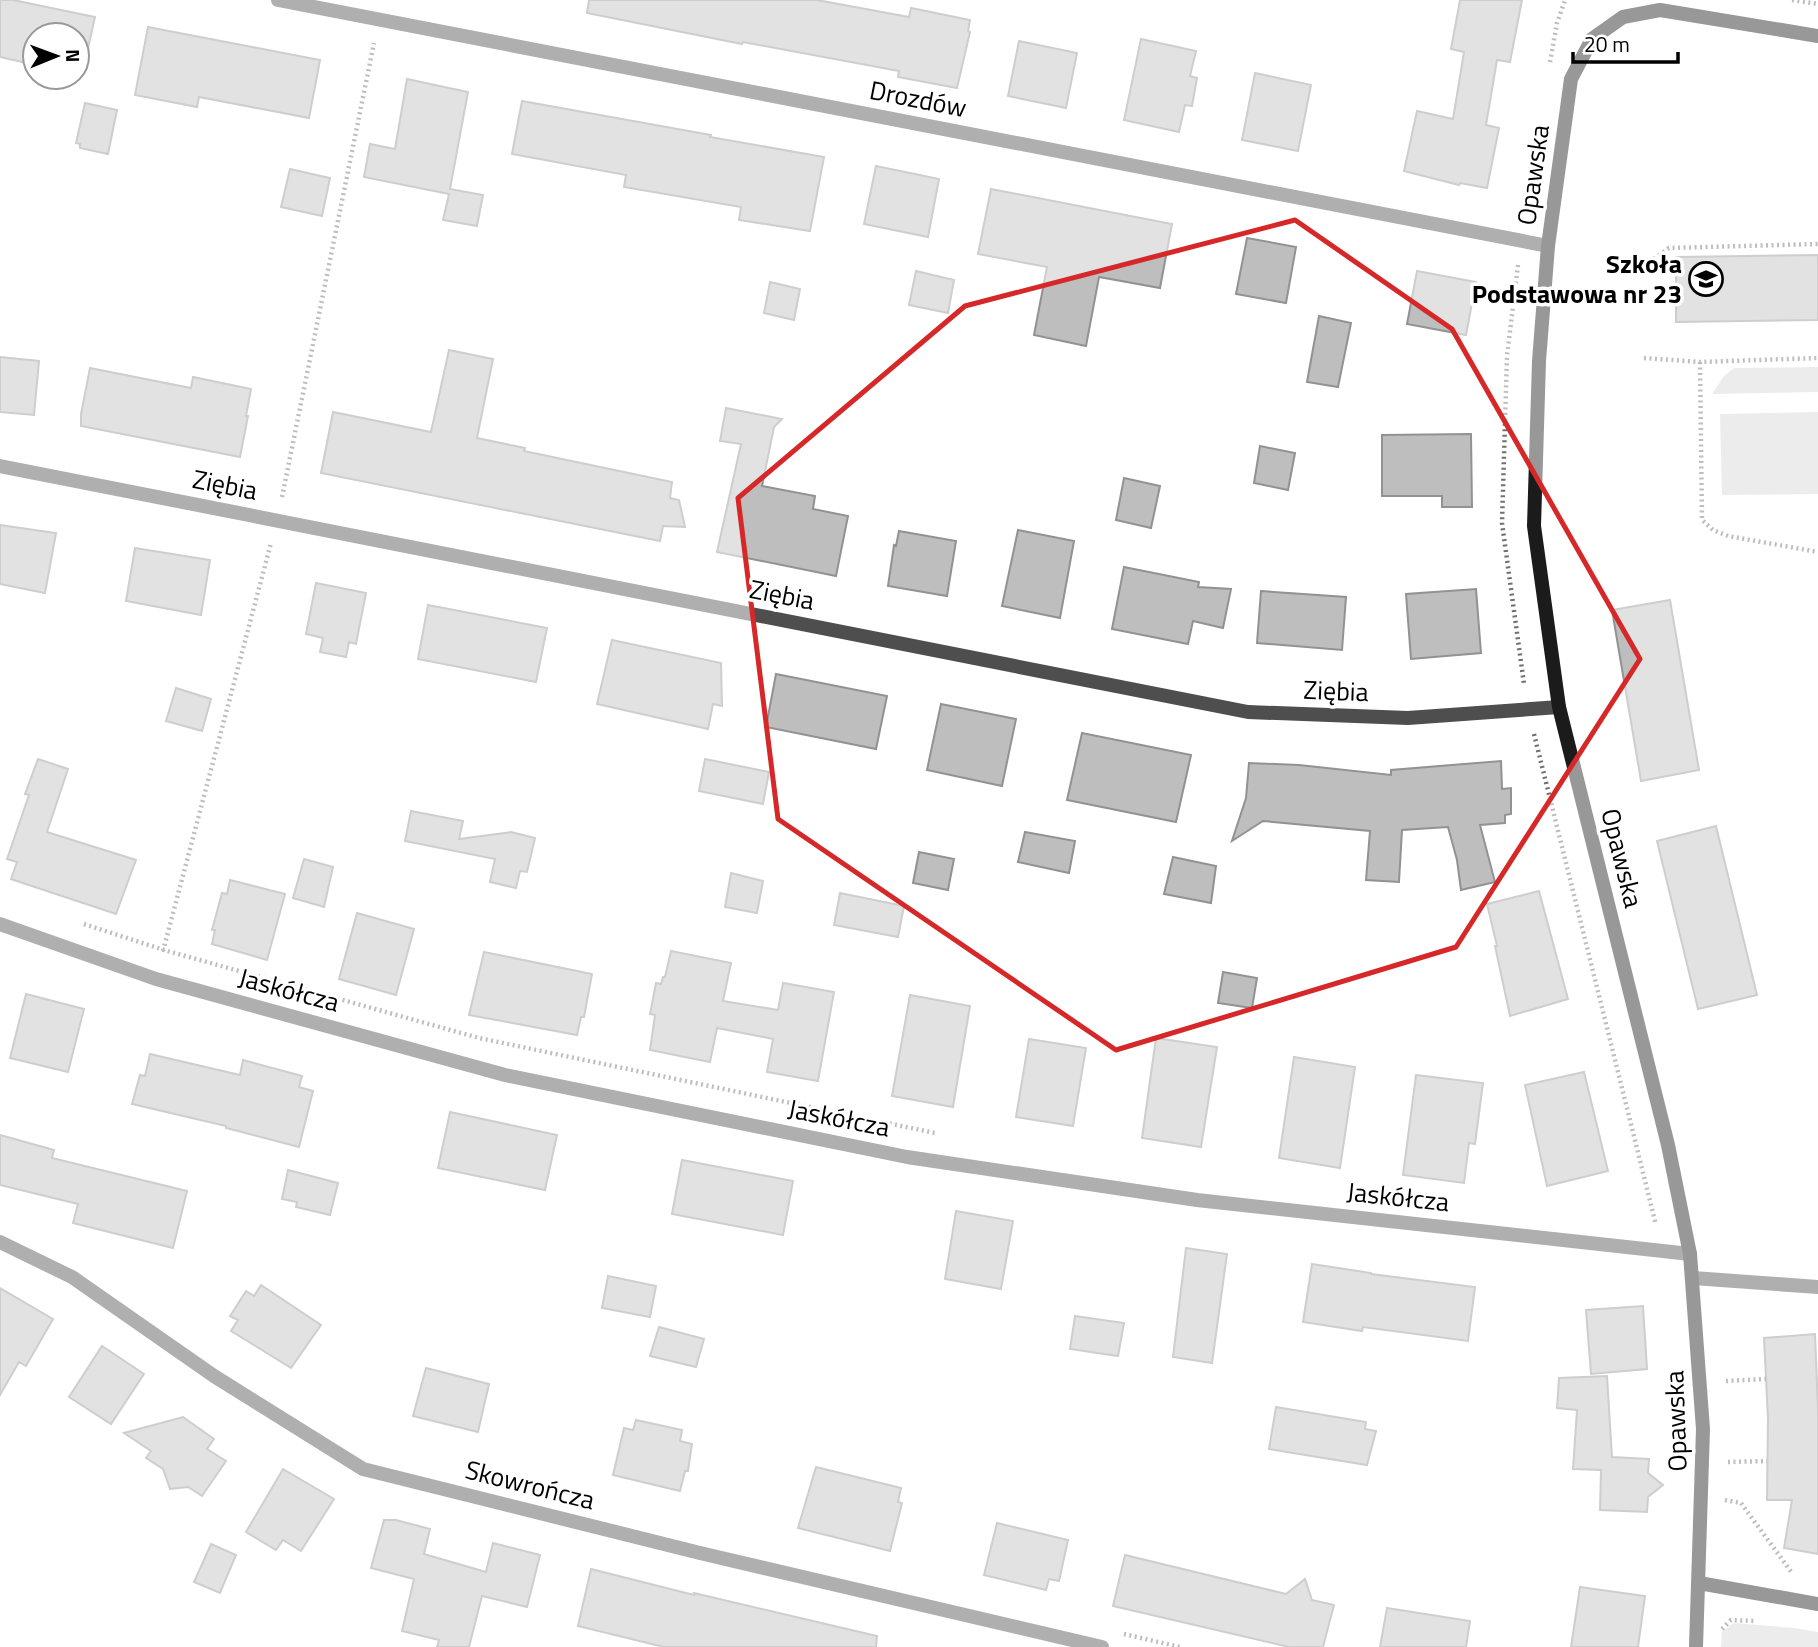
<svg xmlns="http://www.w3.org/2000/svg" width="1818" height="1647" font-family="'Titillium Web',sans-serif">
  <rect width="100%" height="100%" fill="#fff"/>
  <path fill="#d5d5d5" d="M1818,367V392L1712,394L1724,376L1734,368Z
    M1818,412V494L1722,495L1720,414Z
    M1734,1623L1794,1628L1818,1632V1647H1721L1722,1631Z"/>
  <path fill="#bebebe" stroke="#929292" stroke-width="2" d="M0,0H13L95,17L82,75L77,74V35H35V65L0,57Z
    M589,0H817L909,17L911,8L970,20L968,31L970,32L957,88L898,77L899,71L743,42L742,44L587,13Z
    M1460,0H1522L1510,62L1497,60L1486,125L1499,128L1487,188L1460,183L1459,185L1404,171L1417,111L1453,119L1464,52L1451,49Z
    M148,27L320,60L309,118L199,97L197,107L135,95Z
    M1141,39L1196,51L1190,76L1197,78L1192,106L1185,105L1179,132L1124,120Z
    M1019,41L1077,53L1066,108L1008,96Z
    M1255,73L1311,85L1298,151L1242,140Z
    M407,79L468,92L450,189L483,195L477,226L443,220L449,194L364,177L370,144L395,149Z
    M522,101L711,135L710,137L824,157L810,231L739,220L741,207L624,187L626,175L512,154Z
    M85,103L117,110L108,154L80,148V144L76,143Z
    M876,166L939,179L928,237L864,224Z
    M290,169L330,178L322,216L281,207Z
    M991,189L1172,224L1160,288L1099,277L1086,346L1034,335L1047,267L978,254Z
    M1247,238L1296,247L1286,303L1236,294Z
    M1818,255V320L1676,322V257Z
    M916,271L954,280L948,313L909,305Z
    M1417,271L1476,282L1466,335L1407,324Z
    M770,282L800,289L794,320L764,313Z
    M1319,316L1351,323L1338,387L1307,382Z
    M449,350L493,359L477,438L525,448L524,451L672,482L670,498L679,500L685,527L663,526L660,541L321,473L333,412L431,432Z
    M0,357L39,361L34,415L0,412Z
    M90,368L191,388L193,377L251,389L246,416H248L240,457L81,426V414Z
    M726,408L782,419L774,427L762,486L815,496L813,509L848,516L836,576L717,552L741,444L720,441Z
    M1471,434L1472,507H1442V496H1382V435Z
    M1260,446L1295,453L1288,490L1254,483Z
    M1124,478L1160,486L1151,528L1116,520Z
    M0,525L56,533L45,593L0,584Z
    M1018,530L1074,541L1060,618L1002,606Z
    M899,531L956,541L947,596L888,586L894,545L896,546Z
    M135,548L210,560L201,615L126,601Z
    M1124,567L1199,582L1198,587L1231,589L1223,628L1193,621L1188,644L1112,629Z
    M316,583L366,593L356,644L349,642L346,657L320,652L323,638L306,634Z
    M1476,589L1481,653L1411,659L1406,594Z
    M1261,591L1346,597L1342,650L1257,643Z
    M1670,600L1699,770L1641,781L1612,610Z
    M428,605L547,628L536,682L418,659Z
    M612,640L721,663L722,706L713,704L708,729L597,704Z
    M776,674L887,696L876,749L766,727Z
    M176,688L211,699L202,731L166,721Z
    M941,704L1016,719L1002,786L927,770Z
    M1082,733L1191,755L1176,822L1067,800Z
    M38,759L68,769L47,832L136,860L116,914L11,879L17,862L7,859L29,795L25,794Z
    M705,759L769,772L763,804L699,791Z
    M1501,761L1502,789L1511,788V814L1505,815V823L1480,825L1495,882L1461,890L1457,860L1448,827L1402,830L1399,882L1366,880L1370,831L1263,821L1232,841L1246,798L1249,763L1299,765L1391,775V770Z
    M411,811L463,821L459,839L511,832L535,838L527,872L520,871L516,888L490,882L495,859L405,841Z
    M1716,826L1757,995L1698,1009L1657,841Z
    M1025,832L1075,841L1069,873L1018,862Z
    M919,852L954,859L948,890L913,883Z
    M1173,857L1216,866L1211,903L1164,894Z
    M304,859L333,867L324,907L293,898Z
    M731,873L763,881L757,913L725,907Z
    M230,880L285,894L267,960L212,944L215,930H212L222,893L227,894Z
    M1539,891L1568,999L1510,1016L1495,946H1497L1487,904Z
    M840,893L904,906L898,937L834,925Z
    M357,913L414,929L396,995L339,979Z
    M671,951L731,963L723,1001L778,1010L783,983L834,992L818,1081L767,1072L773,1039L717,1028L710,1062L650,1050L655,1015L650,1014L656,983L661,984L663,977H665Z
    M484,952L592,974L584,1017H581L577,1035L469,1015Z
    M1223,972L1257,978L1252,1008L1218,1003Z
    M26,994L84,1009L68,1072L10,1058Z
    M910,995L970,1006L953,1107L892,1096Z
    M1156,1038L1217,1047L1201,1147L1142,1138Z
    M1029,1039L1086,1048L1073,1126L1016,1117Z
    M150,1054L240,1075L243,1060L302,1076L299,1087L313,1091L299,1147L226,1128V1126L132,1104L140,1075L145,1076Z
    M1294,1057L1355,1067L1340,1168L1279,1158Z
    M1584,1072L1608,1171L1547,1186L1525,1085Z
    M1416,1075L1483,1083L1475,1144L1469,1143L1464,1183L1403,1175Z
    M450,1112L557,1135L545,1190L438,1168Z
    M0,1135L54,1150L52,1158L187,1191L173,1248L73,1223L78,1204L0,1185Z
    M682,1160L793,1181L783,1235L672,1214Z
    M288,1170L338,1183L330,1215L296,1207L297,1202L282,1199Z
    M956,1211L1013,1221L1001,1289L945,1279Z
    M1186,1248L1227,1254L1212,1363L1173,1357Z
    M1312,1264L1371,1273V1274L1475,1287L1468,1341L1363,1327L1362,1331L1303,1322Z
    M608,1276L656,1286L650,1317L602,1308Z
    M261,1285L321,1325L291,1368L231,1331L238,1320L230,1316L246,1291L254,1296Z
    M0,1288L53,1319L26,1366L19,1362L0,1395Z
    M1643,1306L1647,1369L1591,1374L1586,1310Z
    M1075,1316L1124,1323L1118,1356L1070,1349Z
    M659,1327L704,1339L696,1367L650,1356Z
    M1815,1334L1818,1409V1554L1784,1548L1792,1500H1767L1768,1419L1764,1338Z
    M102,1346L144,1374L111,1424L69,1397Z
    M426,1368L489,1384L478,1432L413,1416Z
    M1607,1376L1612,1457L1649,1459L1648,1473L1663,1485L1648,1497L1647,1512L1600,1510L1601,1470L1573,1469L1577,1410L1557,1408L1559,1378Z
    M1276,1407L1366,1422L1365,1429L1376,1431L1367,1465L1269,1449Z
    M183,1417L214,1439L207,1449L226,1461L202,1496L188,1487L170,1489L163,1469L146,1458L151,1451L124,1433Z
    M636,1420L682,1430L680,1441L692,1444L688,1471H685L680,1491L613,1475L624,1428L633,1430Z
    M816,1467L901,1488L898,1502L902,1503L890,1551L798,1528Z
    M283,1469L334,1499L301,1551L283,1540L276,1550L246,1532Z
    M384,1520H396L430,1529L424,1554L486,1572L493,1543L540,1555L527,1607L482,1596L469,1647H437L439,1640L402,1631L414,1579L371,1568Z
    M997,1523L1068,1540L1059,1581L1049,1579L1046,1590L984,1575Z
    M211,1544L236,1555L220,1593L194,1582Z
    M1125,1555L1286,1594L1305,1579L1312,1600L1334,1605L1323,1647H1289L1113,1606Z
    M591,1569L694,1595V1593L877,1636L876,1647H664L578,1626Z
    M1580,1587L1645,1596L1638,1647H1571Z
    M1387,1608L1470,1621L1466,1647H1380Z"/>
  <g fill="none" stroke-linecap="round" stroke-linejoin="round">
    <path stroke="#707070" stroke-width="4.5" stroke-dasharray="2 3.5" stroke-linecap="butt" d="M1792,0L1818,4
      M1550,62L1557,23L1565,0
      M1525,207L1532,154
      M1518,265L1507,356L1502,523L1524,684
      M1645,265L1669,248L1818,244
      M1644,358L1700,362L1818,358
      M1700,362L1702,520L1713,530L1728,536L1818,552
      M282,497L374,43
      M1534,734L1656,1225
      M84,924L164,950L479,1038L935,1133
      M163,951L271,543
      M1726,1381L1766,1379
      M1728,1462L1767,1461
      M1725,1500L1741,1503L1792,1573
      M1722,1629L1731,1620L1755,1621
      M1124,1634L1180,1647"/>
    <path stroke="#4e4e4e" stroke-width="14" d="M1693,1278L1818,1287"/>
    <path stroke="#4e4e4e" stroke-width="14" d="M278,0L1548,246
      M0,466L1248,712L1408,718L1559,707
      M0,924L156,979L505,1075L907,1157L1197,1200L1690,1254
      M0,1242L72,1277L214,1376L363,1469L700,1553L1102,1647"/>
    <path stroke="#1b1b1b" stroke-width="14" d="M1699,1583L1818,1604
      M1696,1647L1703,1429L1690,1254L1668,1145L1559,707L1534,526L1539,361L1548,246L1571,79L1592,39L1623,17L1660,10L1818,36"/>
  </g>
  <path d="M0 0H1818V1647H0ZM1295,220L1452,329L1640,659L1456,947L1116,1050L778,819L738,498L965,306Z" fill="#fff" fill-opacity=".55" fill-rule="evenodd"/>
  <path fill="none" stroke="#d62828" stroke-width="5" stroke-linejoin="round" d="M1295,220L1452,329L1640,659L1456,947L1116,1050L778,819L738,498L965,306Z"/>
  <defs>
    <g id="school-ring" transform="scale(1.75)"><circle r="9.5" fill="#fff" stroke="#000" stroke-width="1.5"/><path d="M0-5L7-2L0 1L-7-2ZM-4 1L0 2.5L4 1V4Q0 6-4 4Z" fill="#000"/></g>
  </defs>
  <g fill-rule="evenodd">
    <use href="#school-ring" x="1706" y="279"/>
  </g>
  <g text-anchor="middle" stroke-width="7" stroke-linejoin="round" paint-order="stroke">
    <g font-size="26" fill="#000" stroke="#fff">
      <text transform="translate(918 99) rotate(11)" y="9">Drozdów</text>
      <text transform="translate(1533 175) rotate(-82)" y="9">Opawska</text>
      <text transform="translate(225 485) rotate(11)" y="9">Ziębia</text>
      <text transform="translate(782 595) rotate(11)" y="9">Ziębia</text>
      <text transform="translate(1336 691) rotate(2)" y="9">Ziębia</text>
      <text transform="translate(1622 858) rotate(76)" y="9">Opawska</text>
      <text transform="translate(289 990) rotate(15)" y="9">Jaskółcza</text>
      <text transform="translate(839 1118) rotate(11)" y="9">Jaskółcza</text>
      <text transform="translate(1398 1197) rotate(6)" y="9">Jaskółcza</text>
      <text transform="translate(1676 1421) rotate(-92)" y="9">Opawska</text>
      <text transform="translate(530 1485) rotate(14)" y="9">Skowrończa</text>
    </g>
    <g font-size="26" font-weight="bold" fill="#000" stroke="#fff" text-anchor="end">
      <text x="1682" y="273">Szkoła<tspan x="1682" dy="30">Podstawowa nr 23</tspan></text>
    </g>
  </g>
  <g transform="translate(56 56) rotate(89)"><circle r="33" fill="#ffffff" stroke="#999999" stroke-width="2"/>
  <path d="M0-5L12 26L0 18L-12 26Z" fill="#000000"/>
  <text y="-10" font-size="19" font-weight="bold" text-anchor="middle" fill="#000000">N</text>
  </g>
  <path d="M1573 52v10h105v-10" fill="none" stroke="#000000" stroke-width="3.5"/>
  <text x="1584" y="52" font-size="21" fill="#000000" stroke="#ffffff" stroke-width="5" paint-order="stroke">20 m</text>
</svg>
